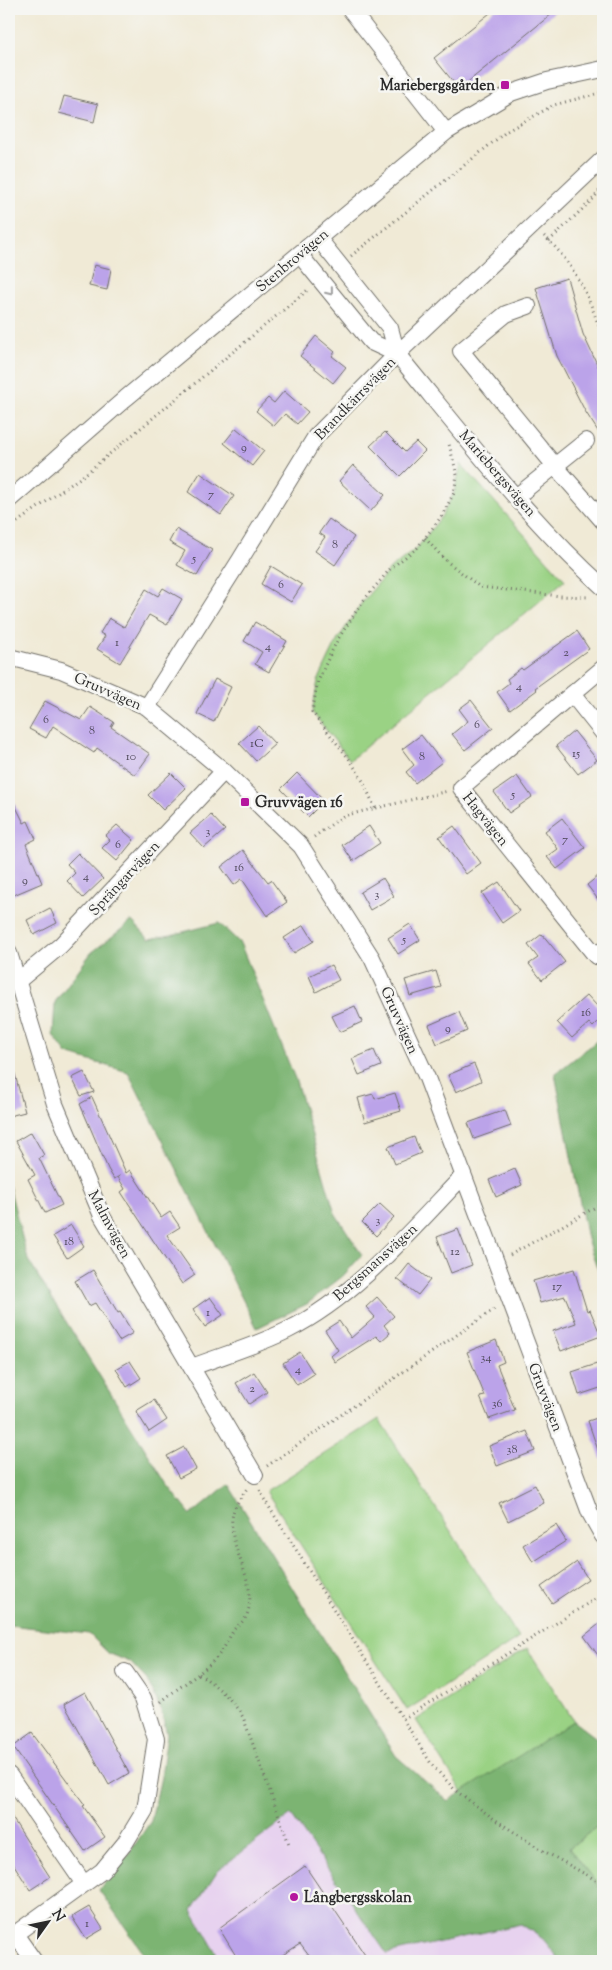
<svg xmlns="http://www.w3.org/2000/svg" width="612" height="1970" font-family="'Sorts Mill Goudy',serif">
  <rect width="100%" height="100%" fill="#f6f6f2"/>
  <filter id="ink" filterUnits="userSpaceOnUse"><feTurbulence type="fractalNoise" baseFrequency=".02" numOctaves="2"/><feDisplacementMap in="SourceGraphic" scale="10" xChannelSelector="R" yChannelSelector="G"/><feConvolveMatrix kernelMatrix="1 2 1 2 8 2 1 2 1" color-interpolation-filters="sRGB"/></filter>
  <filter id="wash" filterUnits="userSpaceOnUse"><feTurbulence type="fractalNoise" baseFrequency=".0096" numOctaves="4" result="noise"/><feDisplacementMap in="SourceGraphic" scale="20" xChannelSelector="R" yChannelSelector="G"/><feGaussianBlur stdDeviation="1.12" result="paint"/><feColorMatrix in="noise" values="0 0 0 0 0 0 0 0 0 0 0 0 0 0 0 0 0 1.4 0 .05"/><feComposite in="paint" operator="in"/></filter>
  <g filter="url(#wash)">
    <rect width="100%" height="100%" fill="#f0ead6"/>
    <path fill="#e7d2ef" d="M291,1815L387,1954L521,1924L543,1939L561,1961H221L192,1910L218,1870Z"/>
    <path fill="#9ad284" stroke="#627e58" d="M461,464L565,580L350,760L312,712L318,681L338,639L363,601L391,568L417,548L441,517L454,493Z
      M379,1419L519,1638L407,1710L266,1491Z
      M527,1648L574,1721L463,1793L416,1720Z
      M603,1822V1892L569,1848Z"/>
    <path fill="#7bb472" stroke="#53704e" d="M132,921L149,939L171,935L219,923L240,943L296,1081L335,1213L362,1255L343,1276L307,1304L257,1328L128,1072L67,1054L53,1035L55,1002L91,953Z
      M603,1036V1284L587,1239L555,1074Z
      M9,1186L28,1260L166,1483L191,1515L228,1484L396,1756L448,1801L574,1721L603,1743V1822L569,1848L603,1892V1961H561L543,1939L521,1924L387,1954L291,1815L218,1870L192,1910L221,1961H149L99,1890L127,1856L151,1821L161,1777L167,1734L160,1707L147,1680L130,1662L108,1653L89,1634L9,1625Z"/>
    <g id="blocks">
      <path fill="#bba3e9" d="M495,9H558L459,89L434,58Z
        M64,96L98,104L94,122L59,113Z
        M94,265L111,269L107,290L89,286Z
        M567,278L583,334L603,377V439L585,411L557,356L536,288Z
        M316,336L335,352L332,356L346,367L333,383L300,356Z
        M284,391L308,412L297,424L285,414L274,426L256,411L268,398L274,403Z
        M236,428L264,451L252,466L224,443Z
        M385,432L405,452L416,442L425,451L400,476L370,446Z
        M353,465L385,495L371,511L339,481Z
        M200,473L234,496L221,515L188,492Z
        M329,519L354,537L335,565L315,551L325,537L319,533Z
        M176,529L212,550L197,576L177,565L185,551L169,542Z
        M271,566L302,585L291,602L261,584Z
        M163,588L182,599L167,625L149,615L120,663L97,649L105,636L100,633L109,618L124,627L146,589L158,596Z
        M255,622L287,641L269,672L255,664L262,652L244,641Z
        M577,631L589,649L535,688L537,690L510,710L497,692L509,683L507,679L521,668L523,670Z
        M215,679L231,687L214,722L197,714Z
        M471,700L493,728L465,750L452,734L468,721L459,709Z
        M45,701L81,720L90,707L114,722L111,727L150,754L135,775L97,748L94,753L53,726L46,738L29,729Z
        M258,726L275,744L256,761L239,743Z
        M574,731L597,760L578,774L556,746Z
        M421,735L442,762L415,783L406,772L414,765L402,749Z
        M171,773L186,788L163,810L148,795Z
        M297,773L324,801L308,817L281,789Z
        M517,776L532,797L509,813L494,792Z
        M9,793L24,823L28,821L36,839L26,844L42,883L9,897Z
        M211,815L225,830L204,848L190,833Z
        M562,818L585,848L557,869L547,857L558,849L545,831Z
        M117,825L134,840L117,861L102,848L110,840L105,836Z
        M369,826L380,843L353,861L342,845Z
        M454,826L481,863L466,874L439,837Z
        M243,850L268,882L271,880L287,902L267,916L242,879L234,885L221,867Z
        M78,853L103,879L83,898L67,881L75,873L67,864Z
        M603,872V906L587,885Z
        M383,878L394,896L370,910L360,892Z
        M499,882L519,911L502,923L482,893Z
        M50,908L57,923L34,935L27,920Z
        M410,924L420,940L398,954L388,938Z
        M304,925L314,941L294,953L284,938Z
        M542,934L565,962L542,980L529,964L538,958L528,945Z
        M331,965L339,980L316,992L309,976Z
        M436,971L441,987L410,996L405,980Z
        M587,995L597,1006L603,1000V1017L593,1027L589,1023L572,1038L557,1022Z
        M355,1006L362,1022L340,1032L332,1016Z
        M459,1012L467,1031L437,1044L429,1025Z
        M374,1050L381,1066L359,1075L352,1059Z
        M474,1064L481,1081L456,1092L448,1075Z
        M13,1067L25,1112L9,1116V1068Z
        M84,1072L94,1092L81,1096L72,1078Z
        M395,1093L401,1111L365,1122L358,1098L373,1094L375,1099Z
        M92,1097L126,1173L130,1170L161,1218L170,1212L180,1227L167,1235L195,1275L182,1284L121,1192L125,1189L118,1177L120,1176L114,1179L108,1169L80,1104Z
        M505,1110L511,1126L474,1139L468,1123Z
        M31,1132L44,1155L39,1158L62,1205L45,1213L28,1179L35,1175L16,1141Z
        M414,1137L421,1153L395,1164L388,1147Z
        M515,1169L522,1185L496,1197L489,1180Z
        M380,1204L394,1217L376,1236L362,1222Z
        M71,1225L84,1246L67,1258L53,1236Z
        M458,1229L472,1265L451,1273L437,1237Z
        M409,1264L430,1280L418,1295L397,1279Z
        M574,1269L587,1311L590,1310L601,1336L561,1351L553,1331L576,1323L565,1296L540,1303L533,1281Z
        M93,1270L118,1313L120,1312L133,1333L119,1341L95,1303L89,1306L75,1281Z
        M210,1297L223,1315L205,1327L193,1309Z
        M377,1297L394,1316L384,1325L390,1333L381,1341L376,1336L335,1362L331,1356L338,1350L325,1330L339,1321L351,1338L375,1317L366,1307Z
        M496,1340L504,1362L497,1365L515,1410L489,1419L480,1397L485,1396L467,1352Z
        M300,1352L314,1374L297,1385L283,1363Z
        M130,1361L141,1378L127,1387L116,1369Z
        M603,1362V1387L579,1395L572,1372Z
        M254,1372L267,1392L249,1404L236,1383Z
        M154,1400L167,1420L149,1432L136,1411Z
        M603,1416V1459H601L588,1421Z
        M527,1431L535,1451L497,1466L489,1446Z
        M184,1447L196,1469L179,1478L167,1456Z
        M535,1485L544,1503L508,1521L499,1503Z
        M556,1525L566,1541L533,1562L523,1545Z
        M577,1562L588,1579L552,1603L541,1587Z
        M603,1621V1662L584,1636Z
        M85,1692L129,1773L109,1785L64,1704Z
        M32,1733L85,1805L83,1806L105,1837L85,1851L13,1747Z
        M9,1813L50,1877L30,1890L9,1857Z
        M305,1866L369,1961H313L300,1944L273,1961H239L219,1928Z
        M89,1907L103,1929L86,1939L72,1917Z"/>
    </g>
  </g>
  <g filter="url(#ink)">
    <use href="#blocks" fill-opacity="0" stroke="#706e67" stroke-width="1"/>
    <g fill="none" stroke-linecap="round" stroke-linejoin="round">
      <g stroke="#706e67" stroke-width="18">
        <path id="minor" d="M350,9L446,132
          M318,238L390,328L397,354C463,434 527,518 603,587
          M299,254L371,342L397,354
          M528,306L506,314L461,351L555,466L603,521
          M516,497L586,441
          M9,500L126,398L446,132L511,93L547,81L603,69
          M9,657L61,670L147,707L224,771L301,846L372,958L427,1078L590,1513L603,1536
          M603,668L461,788L596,956L603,950
          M572,694L603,733
          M147,707L240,560L316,436L397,354L603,159
          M9,953L55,1104L102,1216L255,1475
          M19,980L61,945L224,771
          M192,1367C224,1355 258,1345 288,1330C356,1296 411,1230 463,1176
          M9,1775L84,1884
          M9,1934H15L34,1961
          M15,1934L102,1871L125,1843L145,1810L156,1739L143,1698L125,1672"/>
      </g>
      <path stroke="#706e67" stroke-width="3" stroke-dasharray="1 4" stroke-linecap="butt" d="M9,12V9
        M544,236C574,263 592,301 603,340
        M549,241L594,198L603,186
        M351,256L507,131L554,105L603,92
        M9,528L84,475L309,289
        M425,538L445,560L480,587L560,596L590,597
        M375,808L363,781L350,760L312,712L318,681L328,659L338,639L363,601L391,568L417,548L441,517L454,493L457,475L449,444
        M314,837L343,816L448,791
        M510,1255L603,1203
        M267,1466L496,1308
        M260,1490L264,1499L432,1765L456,1791L494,1819L540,1849L603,1884
        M199,1674C217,1686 231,1698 243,1717L289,1844
        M161,1702C179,1686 201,1675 217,1657C224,1649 228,1640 233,1631C236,1626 243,1623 246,1617C262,1582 222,1544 234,1510C237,1502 243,1494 248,1487
        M403,1719L603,1594"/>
      <use href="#minor" stroke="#fff" stroke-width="16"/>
    </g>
    <defs><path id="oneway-chevron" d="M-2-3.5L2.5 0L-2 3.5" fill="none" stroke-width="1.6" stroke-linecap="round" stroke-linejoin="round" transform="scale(1.25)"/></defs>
    <use stroke="#a0a0a0" href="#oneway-chevron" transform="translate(330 292) rotate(51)"/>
  </g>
  <g fill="#b5179e" stroke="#f6f6f2" stroke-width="2">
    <rect x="500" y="80" width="10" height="10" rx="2.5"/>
    <rect x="240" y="797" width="10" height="10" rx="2.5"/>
    <circle cx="294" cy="1897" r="5"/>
  </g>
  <g text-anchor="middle" stroke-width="5" stroke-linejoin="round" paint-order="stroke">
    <g font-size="12" fill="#4f495a">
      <text x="244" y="451">9</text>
      <text x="211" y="498">7</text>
      <text x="335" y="548">8</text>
      <text x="194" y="562">5</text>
      <text x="281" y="588">6</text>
      <text x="117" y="646">1</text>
      <text x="268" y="650">4</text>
      <text x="566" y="656">2</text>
      <text x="519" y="690">4</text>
      <text x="46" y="723">6</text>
      <text x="477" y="728">6</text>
      <text x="92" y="734">8</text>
      <text x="257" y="747">1C</text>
      <text x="576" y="757">15</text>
      <text x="131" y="760">10</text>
      <text x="422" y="760">8</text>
      <text x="513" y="798">5</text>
      <text x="208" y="835">3</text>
      <text x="565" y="843">7</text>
      <text x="118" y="848">6</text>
      <text x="239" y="871">16</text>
      <text x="86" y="880">4</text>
      <text x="25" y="884">9</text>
      <text x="377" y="898">3</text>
      <text x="404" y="943">5</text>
      <text x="586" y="1016">16</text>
      <text x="448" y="1032">9</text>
      <text x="378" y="1224">3</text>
      <text x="69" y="1245">18</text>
      <text x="455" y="1255">12</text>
      <text x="557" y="1290">17</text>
      <text x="208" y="1316">1</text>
      <text x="486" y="1361">34</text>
      <text x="298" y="1373">4</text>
      <text x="252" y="1392">2</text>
      <text x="497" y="1407">36</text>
      <text x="512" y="1453">38</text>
      <text x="87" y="1927">1</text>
    </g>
    <g font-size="15" font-weight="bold" fill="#2b2b2b" stroke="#f6f6f2" text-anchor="start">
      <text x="495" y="90" text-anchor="end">Mariebergsgården</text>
      <text x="255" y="807">Gruvvägen 16</text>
      <text x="304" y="1902">Långbergsskolan</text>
    </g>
    <g font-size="15" fill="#2b2b2b" stroke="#f6f6f2">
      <text transform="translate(292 260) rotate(-40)" y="5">Stenbrovägen</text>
      <text transform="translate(355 398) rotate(-46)" y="5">Brandkärrsvägen</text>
      <text transform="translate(498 473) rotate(49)" y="5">Mariebergsvägen</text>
      <text transform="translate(108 691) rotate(24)" y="5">Gruvvägen</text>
      <text transform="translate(486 819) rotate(51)" y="5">Hagvägen</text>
      <text transform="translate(124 878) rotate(-47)" y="5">Sprängarvägen</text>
      <text transform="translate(400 1020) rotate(66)" y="5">Gruvvägen</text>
      <text transform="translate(110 1224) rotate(62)" y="5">Malmvägen</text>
      <text transform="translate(375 1262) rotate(-42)" y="5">Bergsmansvägen</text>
      <text transform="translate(546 1397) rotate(69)" y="5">Gruvvägen</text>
    </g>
  </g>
  <rect width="612" height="1970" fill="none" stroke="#f6f6f2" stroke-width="30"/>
  <g transform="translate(48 1922) rotate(57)" stroke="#f6f6f2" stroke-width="4" paint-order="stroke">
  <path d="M0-4L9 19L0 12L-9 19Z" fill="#2b2b2b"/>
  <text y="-8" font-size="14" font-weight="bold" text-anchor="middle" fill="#2b2b2b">N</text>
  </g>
</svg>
